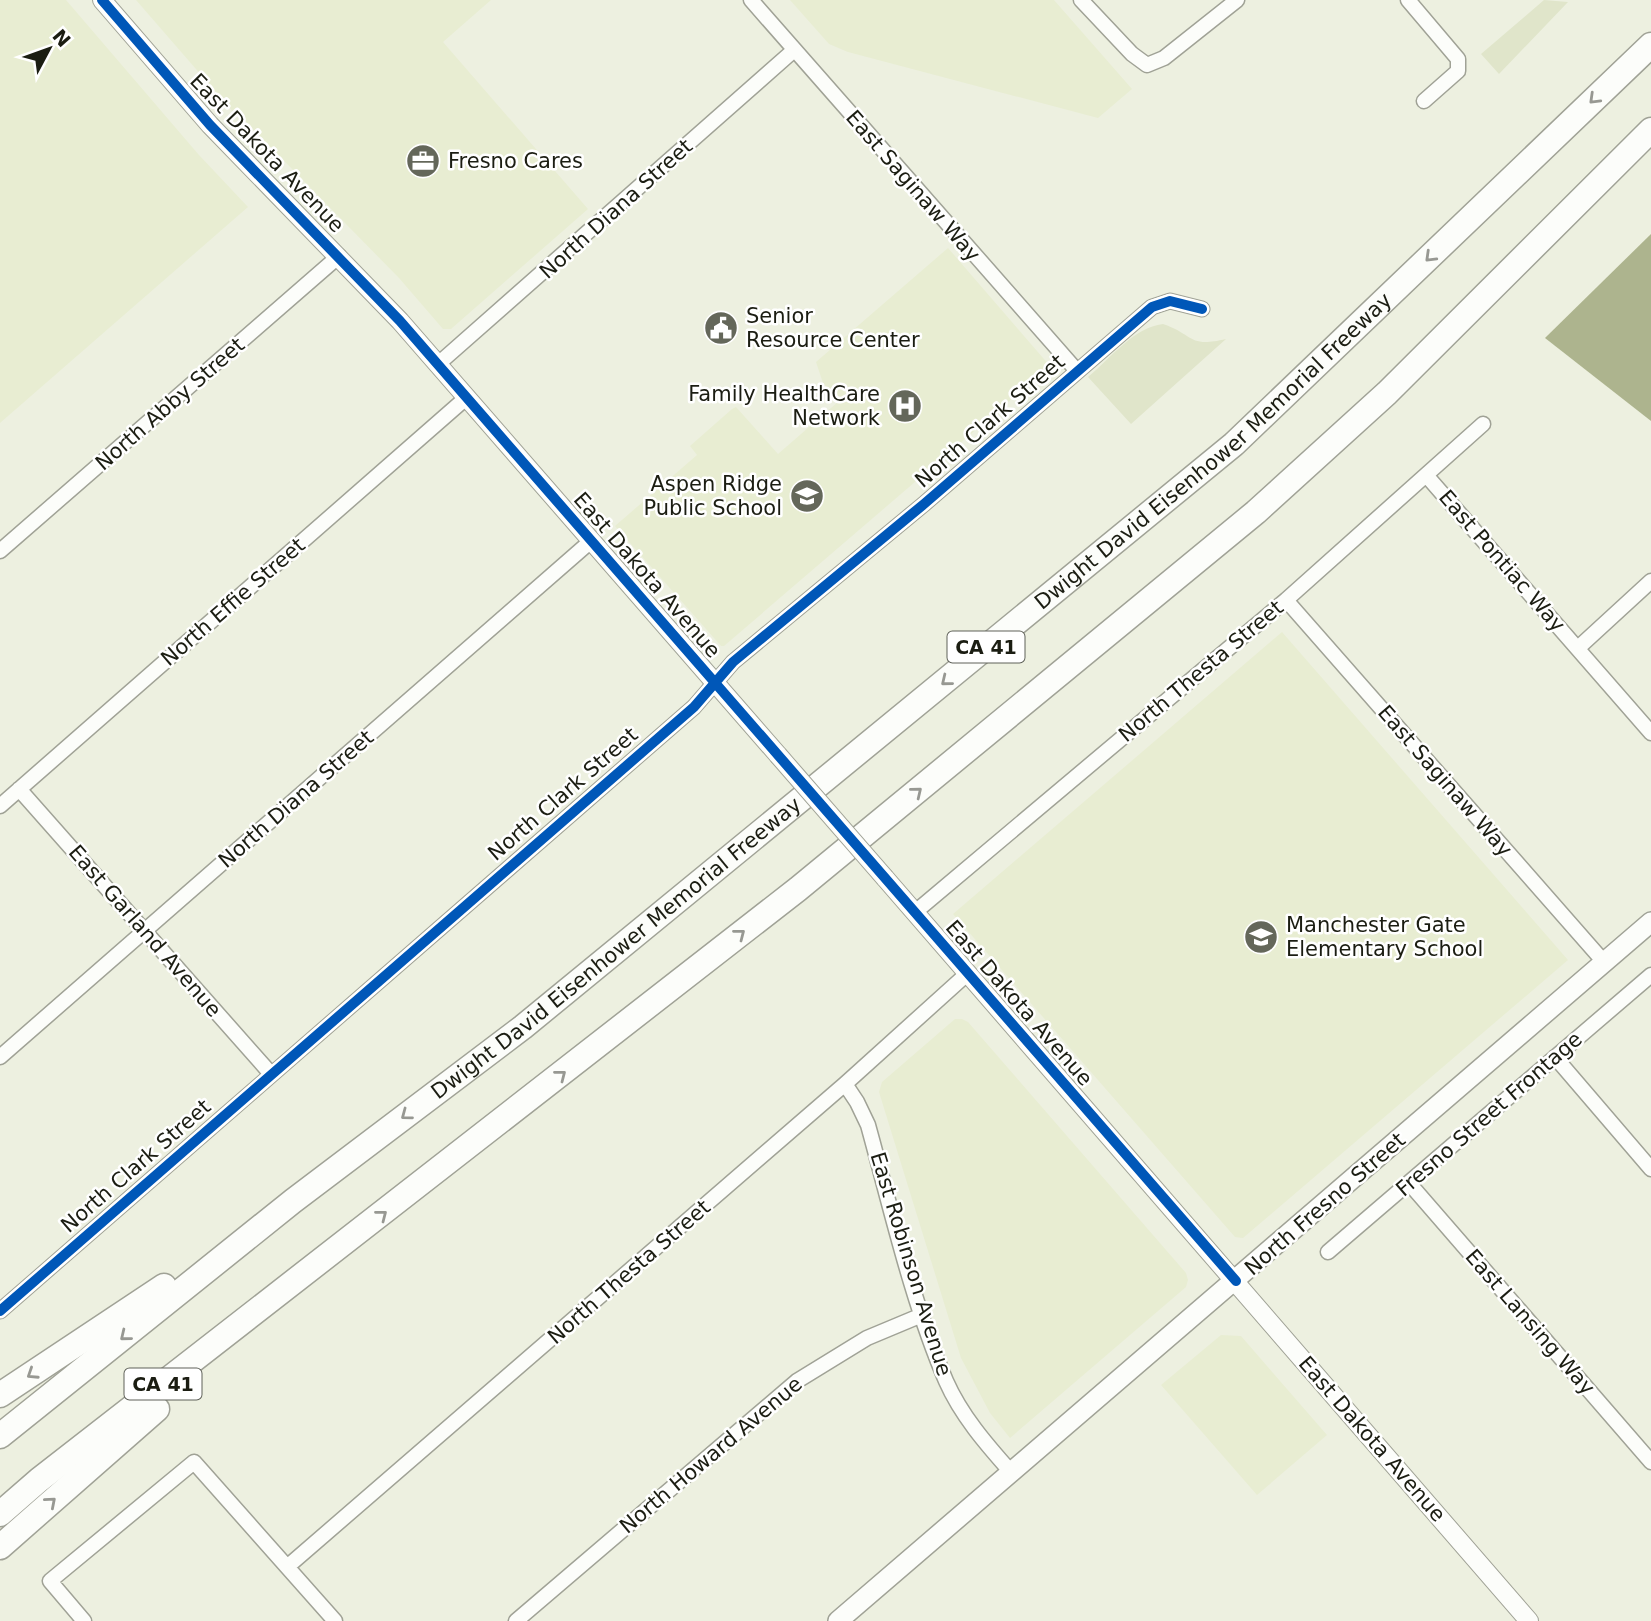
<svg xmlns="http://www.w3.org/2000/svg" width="1651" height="1621" font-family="'DejaVu Sans',sans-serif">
  <rect width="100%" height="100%" fill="#edf0e0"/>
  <path fill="#e8edd2" d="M0,0H66L199,155L248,207L0,423Z
    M136,0H491L443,42L588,209L451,329H443L399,278L237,113L235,114Z
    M790,0H1054L1132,89L1098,118L848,52L829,44Z
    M948,248L1050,366L724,646H721L615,526L697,455L690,446L732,409L736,407L778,454L839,401L823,383L816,362Z
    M1282,632L1568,960L1243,1238L1235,1237L953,914Z
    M955,1019H962L968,1022L1186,1273L1188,1280L1186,1287L1010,1438L990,1413L961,1358L879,1092L882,1082Z
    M1221,1335L1241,1336L1327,1435L1257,1495L1161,1385Z"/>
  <path fill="#e0e5ca" d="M1544,0L1568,2L1499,74L1481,54Z
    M1163,324C1195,335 1188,348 1226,339L1131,424L1088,377C1110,359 1134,327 1163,324Z"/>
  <path fill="#adb48e" d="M1651,234V421L1545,338Z"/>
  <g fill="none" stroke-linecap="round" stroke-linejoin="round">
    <g stroke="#a0a296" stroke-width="17">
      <path id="minor" d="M751,0L1077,371
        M1081,0L1132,54L1147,65L1164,58L1237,0
        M1408,0L1458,59V71L1424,101
        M437,365L793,51
        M1426,475L1651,733
        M0,551L339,256
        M1286,600L1604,962
        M1578,648L1651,581
        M19,789L271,1074
        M0,806L466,398
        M914,913L1286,600L1483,424
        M0,1057L591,541
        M1555,1057L1651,1169
        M845,1084L857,1102L868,1125C891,1208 912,1302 946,1381C961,1415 986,1444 1011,1472
        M1409,1183L1651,1462
        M1328,1252L1651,975
        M0,1311L694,707L733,662L924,504L1152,307L1170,301L1202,309
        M287,1567L845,1084L968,973
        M84,1621L50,1581L194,1462L335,1621
        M516,1621L797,1381L867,1338L922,1315"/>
    </g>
    <g stroke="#a0a296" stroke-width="20">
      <path id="tertiary" d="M102,0L210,125L400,321L778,755
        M885,878L1529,1621"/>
    </g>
    <g stroke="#a0a296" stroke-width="22">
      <path id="secondary" d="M838,1621L1651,922"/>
    </g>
    <g stroke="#a0a296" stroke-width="27">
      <g id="motorway">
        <path d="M0,1395L164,1286"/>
        <path id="s1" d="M0,1436L293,1201L523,1027L1234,444L1651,45"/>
        <path d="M0,1514L39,1480L798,889L1256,512L1387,393L1651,130"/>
        <path d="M0,1547L157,1409"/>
      </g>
    </g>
    <use href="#minor" stroke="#fcfdfa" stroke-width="14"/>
    <use href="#tertiary" stroke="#fcfdfa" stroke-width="18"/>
    <use href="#secondary" stroke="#fcfdfa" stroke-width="19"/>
    <use href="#motorway" stroke="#fcfdfa" stroke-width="24"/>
    <g stroke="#a0a296" stroke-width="20" stroke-linecap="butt">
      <path id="tertiary-bridge" d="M778,755L885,878"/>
    </g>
    <use href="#tertiary-bridge" stroke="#fcfdfa" stroke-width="18"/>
    <g stroke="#fff" stroke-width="15">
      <path id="cycleway" d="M102,0L210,125L400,321L1236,1281
        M0,1311L694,707L733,662L924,504L1152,307L1170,301L1202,309"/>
    </g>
    <use href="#cycleway" stroke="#0057b8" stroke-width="10"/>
  </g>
  <defs><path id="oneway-chevron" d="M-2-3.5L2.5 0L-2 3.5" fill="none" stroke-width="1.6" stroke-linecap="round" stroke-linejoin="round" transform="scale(1.75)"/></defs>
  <g stroke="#979892">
    <use href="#oneway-chevron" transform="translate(1594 99) rotate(136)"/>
    <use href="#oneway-chevron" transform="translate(1430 257) rotate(136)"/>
    <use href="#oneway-chevron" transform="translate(946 681) rotate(141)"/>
    <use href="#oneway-chevron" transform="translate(917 792) rotate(-39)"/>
    <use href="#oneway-chevron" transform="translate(740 934) rotate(-38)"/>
    <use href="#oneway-chevron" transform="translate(561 1075) rotate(-38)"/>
    <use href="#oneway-chevron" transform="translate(406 1115) rotate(143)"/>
    <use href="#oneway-chevron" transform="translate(382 1215) rotate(-38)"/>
    <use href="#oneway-chevron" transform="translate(125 1336) rotate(141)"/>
    <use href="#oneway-chevron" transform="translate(32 1374) rotate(147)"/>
    <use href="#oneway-chevron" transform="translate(51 1502) rotate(-41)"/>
  </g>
  <defs>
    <g id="office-disc" transform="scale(1.75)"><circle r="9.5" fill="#64675a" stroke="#fff"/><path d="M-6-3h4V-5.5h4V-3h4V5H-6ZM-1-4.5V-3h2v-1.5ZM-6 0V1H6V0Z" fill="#fff"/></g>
    <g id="civic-disc" transform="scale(1.75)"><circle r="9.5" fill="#64675a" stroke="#fff"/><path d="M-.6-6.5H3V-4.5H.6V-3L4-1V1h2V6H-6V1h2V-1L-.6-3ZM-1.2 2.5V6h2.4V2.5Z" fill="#fff"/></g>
    <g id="hospital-disc" transform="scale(1.75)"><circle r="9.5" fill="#64675a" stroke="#fff"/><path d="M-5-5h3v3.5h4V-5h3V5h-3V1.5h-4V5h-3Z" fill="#fff"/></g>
    <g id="school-disc" transform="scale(1.75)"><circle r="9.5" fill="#64675a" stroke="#fff"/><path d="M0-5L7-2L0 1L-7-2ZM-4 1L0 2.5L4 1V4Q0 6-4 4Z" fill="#fff"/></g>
  </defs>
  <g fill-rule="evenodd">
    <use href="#office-disc" x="423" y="161"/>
    <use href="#civic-disc" x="721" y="328"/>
    <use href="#hospital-disc" x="905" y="406"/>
    <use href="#school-disc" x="807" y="496"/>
    <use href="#school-disc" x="1261" y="937"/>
  </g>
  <g text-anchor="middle" stroke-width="5" stroke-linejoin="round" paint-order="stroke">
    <g fill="#fff" stroke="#5f6159" stroke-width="2">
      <rect x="947.5" y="631.5" width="77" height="31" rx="5"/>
      <rect x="124.5" y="1368.5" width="77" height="31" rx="5"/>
    </g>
    <g font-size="19" font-weight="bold" fill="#1b1d12">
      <text x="986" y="654">CA 41</text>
      <text x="163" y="1391">CA 41</text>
    </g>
    <g font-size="21" fill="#1b1d12" stroke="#fff">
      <text transform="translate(267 153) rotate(46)" y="7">East Dakota Avenue</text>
      <text transform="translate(913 186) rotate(49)" y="7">East Saginaw Way</text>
      <text transform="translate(616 209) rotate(-42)" y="7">North Diana Street</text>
      <text transform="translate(170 404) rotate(-41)" y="7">North Abby Street</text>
      <text transform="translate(990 421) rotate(-41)" y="7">North Clark Street</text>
      <text dy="7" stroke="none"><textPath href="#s1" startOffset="1563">Dwight David Eisenhower Memorial Freeway</textPath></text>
      <text transform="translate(1502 561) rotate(49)" y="7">East Pontiac Way</text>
      <text transform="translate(647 575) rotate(49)" y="7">East Dakota Avenue</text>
      <text transform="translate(233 602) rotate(-41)" y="7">North Effie Street</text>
      <text transform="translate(1201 671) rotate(-40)" y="7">North Thesta Street</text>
      <text transform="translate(1445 781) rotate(49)" y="7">East Saginaw Way</text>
      <text transform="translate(563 794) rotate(-41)" y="7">North Clark Street</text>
      <text transform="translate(296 799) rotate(-41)" y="7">North Diana Street</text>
      <text transform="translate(145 931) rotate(49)" y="7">East Garland Avenue</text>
      <text dy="7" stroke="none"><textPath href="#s1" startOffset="786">Dwight David Eisenhower Memorial Freeway</textPath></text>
      <text transform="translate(1019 1003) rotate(49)" y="7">East Dakota Avenue</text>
      <text transform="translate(1489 1114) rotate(-41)" y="7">Fresno Street Frontage</text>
      <text transform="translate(136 1166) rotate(-41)" y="7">North Clark Street</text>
      <text transform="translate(1325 1204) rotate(-41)" y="7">North Fresno Street</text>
      <text transform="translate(911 1264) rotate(73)" y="7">East Robinson Avenue</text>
      <text transform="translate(629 1272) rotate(-41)" y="7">North Thesta Street</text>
      <text transform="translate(1530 1322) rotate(49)" y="7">East Lansing Way</text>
      <text transform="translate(1372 1439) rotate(49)" y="7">East Dakota Avenue</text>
      <text transform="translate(711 1455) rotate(-40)" y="7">North Howard Avenue</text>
    </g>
    <g font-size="21" fill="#1b1d12" stroke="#fff" text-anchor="start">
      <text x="448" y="168">Fresno Cares</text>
      <text x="746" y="323">Senior<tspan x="746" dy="24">Resource Center</tspan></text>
      <text x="880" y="401" text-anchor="end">Family HealthCare<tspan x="880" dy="24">Network</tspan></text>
      <text x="782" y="491" text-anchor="end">Aspen Ridge<tspan x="782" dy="24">Public School</tspan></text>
      <text x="1286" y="932">Manchester Gate<tspan x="1286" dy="24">Elementary School</tspan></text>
    </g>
  </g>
  <g transform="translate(49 49) rotate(49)" stroke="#ffffff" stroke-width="5" paint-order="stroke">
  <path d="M0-5L12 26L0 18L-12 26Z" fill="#1b1d12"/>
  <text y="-10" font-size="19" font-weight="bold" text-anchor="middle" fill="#1b1d12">N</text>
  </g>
</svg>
